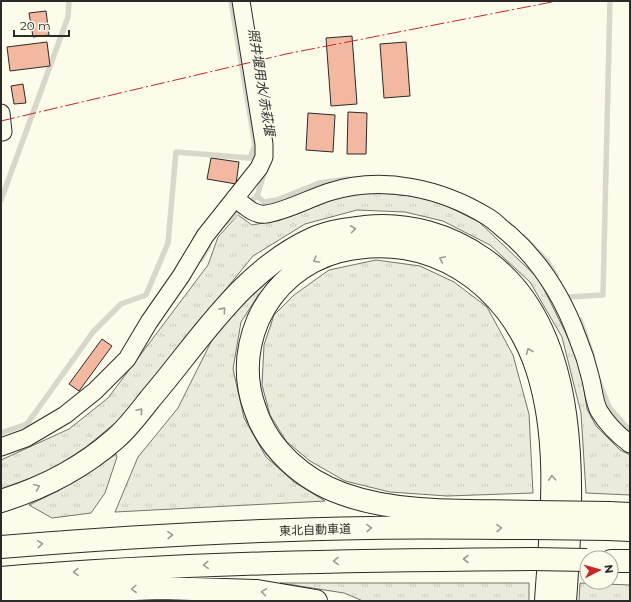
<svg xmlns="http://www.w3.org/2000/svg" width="631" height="602" font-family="Montserrat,'Noto Sans JP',sans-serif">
  <defs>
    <pattern id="grass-tufts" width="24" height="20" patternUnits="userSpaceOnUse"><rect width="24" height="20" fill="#ecebdb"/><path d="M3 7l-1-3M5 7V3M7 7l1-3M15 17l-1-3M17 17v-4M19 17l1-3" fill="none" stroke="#cbcabc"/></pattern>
  </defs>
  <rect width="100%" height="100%" fill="#fdfbea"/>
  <path fill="url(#grass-tufts)" stroke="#74746e" d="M365,191L431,198L479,222L539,279L580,362L587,409L596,426L620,450L630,455V495L586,493L581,413L562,337L530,282L490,245L443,221L405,212L357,210L305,224L253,256L120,419L86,447L50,471L1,489V460L69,429L108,398L208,265L218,237L238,215L252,225L275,221L317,202Z
    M376,260L420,266L454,282L487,307L513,355L529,414L533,493L447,496L390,492L345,481L310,461L286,441L270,415L262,385L264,345L274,315L294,295L329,270Z
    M275,269L280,275L259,294L241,322L233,369L244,418L266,457L294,482L325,501L115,512L138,457L178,408L212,340L254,287Z
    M116,454L117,457L105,493L91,513L52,518L29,505L58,491Z
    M280,583H529V601H363L344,593Z
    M580,583L630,585V601H579Z"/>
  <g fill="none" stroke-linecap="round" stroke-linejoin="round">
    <path stroke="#d8d7c9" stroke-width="5.5" d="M257,196L264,202L277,200L319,183L348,179
      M1,200L68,17L69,1
      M222,226L257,196L265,170
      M523,237L547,261L556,276
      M201,259L208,247
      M568,297L603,295L610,1
      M580,320L592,355
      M598,379L609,407L630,431
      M1,433L27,424L93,332L121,304L146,295L168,243L176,152L250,158L255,145L231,1"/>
  </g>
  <path fill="#f2b8a0" stroke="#2b2b2b" d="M46,11L49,35L33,37L29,13Z
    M352,36L357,104L331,106L326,38Z
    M47,42L50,66L10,71L7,47Z
    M406,42L410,96L384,98L380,44Z
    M23,84L26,103L14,104L11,86Z
    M348,112L367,113L366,154H347Z
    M308,113L335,115L333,152L306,150Z
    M211,158L239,162L236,184L207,179Z
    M102,339L112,346L79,391L69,384Z"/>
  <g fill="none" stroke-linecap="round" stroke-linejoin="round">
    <g stroke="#2b2b2b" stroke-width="19">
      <path id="street" d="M1,113L3,132
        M235,198C244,205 254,216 266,214C284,212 310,198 329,192C382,175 441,188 488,217C495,221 502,229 509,234C542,263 563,297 578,339C583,351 587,363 590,376C593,386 594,402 599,411C607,424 618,435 630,444
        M1,447L26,438L65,415L95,391L127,359L149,322L181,276L205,236L259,168L264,157V144L241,1"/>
    </g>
    <g stroke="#2b2b2b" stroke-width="24">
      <path id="highway" d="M1,501C43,488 82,468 115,439C128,428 139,413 150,399C199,342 242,270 314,238C330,231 348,229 365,227C407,222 450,235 484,259C585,330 573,493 565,601
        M534,512C471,510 402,515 343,494C303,480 268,449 255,409C244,379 246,349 258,320C274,285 303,261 340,251C430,229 509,284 537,369C561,443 551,525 546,601
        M609,513L630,514
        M608,529L630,530
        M1,547C124,537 246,530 370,528C424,527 479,528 533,528
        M611,561H630
        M1,578C179,563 355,560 533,559
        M1,594L161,588L257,591L316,601"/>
    </g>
    <use href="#street" stroke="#fdfbea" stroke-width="17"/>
    <use href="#highway" stroke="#fdfbea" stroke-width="22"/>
    <g stroke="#2b2b2b" stroke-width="24" stroke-linecap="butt">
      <path id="highway-bridge" d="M534,512L609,513
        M533,528L608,529
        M533,559L587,560"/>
    </g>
    <use href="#highway-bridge" stroke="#fdfbea" stroke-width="22"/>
    <path stroke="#c62828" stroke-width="1" stroke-dasharray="14 3 2 3" stroke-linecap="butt" d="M1,121L286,54L557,1"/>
  </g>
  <defs><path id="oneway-chevron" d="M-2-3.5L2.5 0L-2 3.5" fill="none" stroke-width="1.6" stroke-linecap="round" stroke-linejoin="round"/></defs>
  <g stroke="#9e9d94">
    <use href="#oneway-chevron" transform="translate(353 229) rotate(-7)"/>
    <use href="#oneway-chevron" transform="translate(442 259) rotate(-155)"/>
    <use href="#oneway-chevron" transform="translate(316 260) rotate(150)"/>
    <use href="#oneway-chevron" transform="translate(223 310) rotate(-48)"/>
    <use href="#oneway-chevron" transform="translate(529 351) rotate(-112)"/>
    <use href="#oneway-chevron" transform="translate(140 411) rotate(-49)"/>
    <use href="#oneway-chevron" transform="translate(552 478) rotate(-93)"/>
    <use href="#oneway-chevron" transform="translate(37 487) rotate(-22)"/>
    <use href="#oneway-chevron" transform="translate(369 528) rotate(-1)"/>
    <use href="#oneway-chevron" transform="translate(499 528) rotate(-1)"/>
    <use href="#oneway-chevron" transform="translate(170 535) rotate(-2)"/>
    <use href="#oneway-chevron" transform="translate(40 544) rotate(-5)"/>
    <use href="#oneway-chevron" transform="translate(466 559) rotate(180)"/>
    <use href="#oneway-chevron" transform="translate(336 561) rotate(179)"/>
    <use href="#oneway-chevron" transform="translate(206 565) rotate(177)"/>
    <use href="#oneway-chevron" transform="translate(76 572) rotate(177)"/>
    <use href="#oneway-chevron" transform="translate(134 589) rotate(179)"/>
    <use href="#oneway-chevron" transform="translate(264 592) rotate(-172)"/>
  </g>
  <g text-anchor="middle" stroke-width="3" stroke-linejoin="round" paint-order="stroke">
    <g font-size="12" fill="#2b2b2b" stroke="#fdfbea">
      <text transform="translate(315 530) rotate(-2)" y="4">東北自動車道</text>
    </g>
    <g font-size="13" font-style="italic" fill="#2b2b2b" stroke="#fdfbea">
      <text transform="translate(262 82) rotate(81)" y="5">照井堰用水/赤萩堰</text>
    </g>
  </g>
  <rect width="631" height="602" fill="none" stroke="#2b2b2b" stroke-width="4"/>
  <g transform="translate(599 570) rotate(84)"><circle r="19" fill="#fdfbea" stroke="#a9a89e"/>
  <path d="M0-3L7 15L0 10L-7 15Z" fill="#c62828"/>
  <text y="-6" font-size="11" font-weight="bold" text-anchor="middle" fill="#2b2b2b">N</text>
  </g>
  <path d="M14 30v6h55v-6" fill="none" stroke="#2b2b2b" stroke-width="2"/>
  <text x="20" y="30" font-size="12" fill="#2b2b2b" stroke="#fdfbea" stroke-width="3" paint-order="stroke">20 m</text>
</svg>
